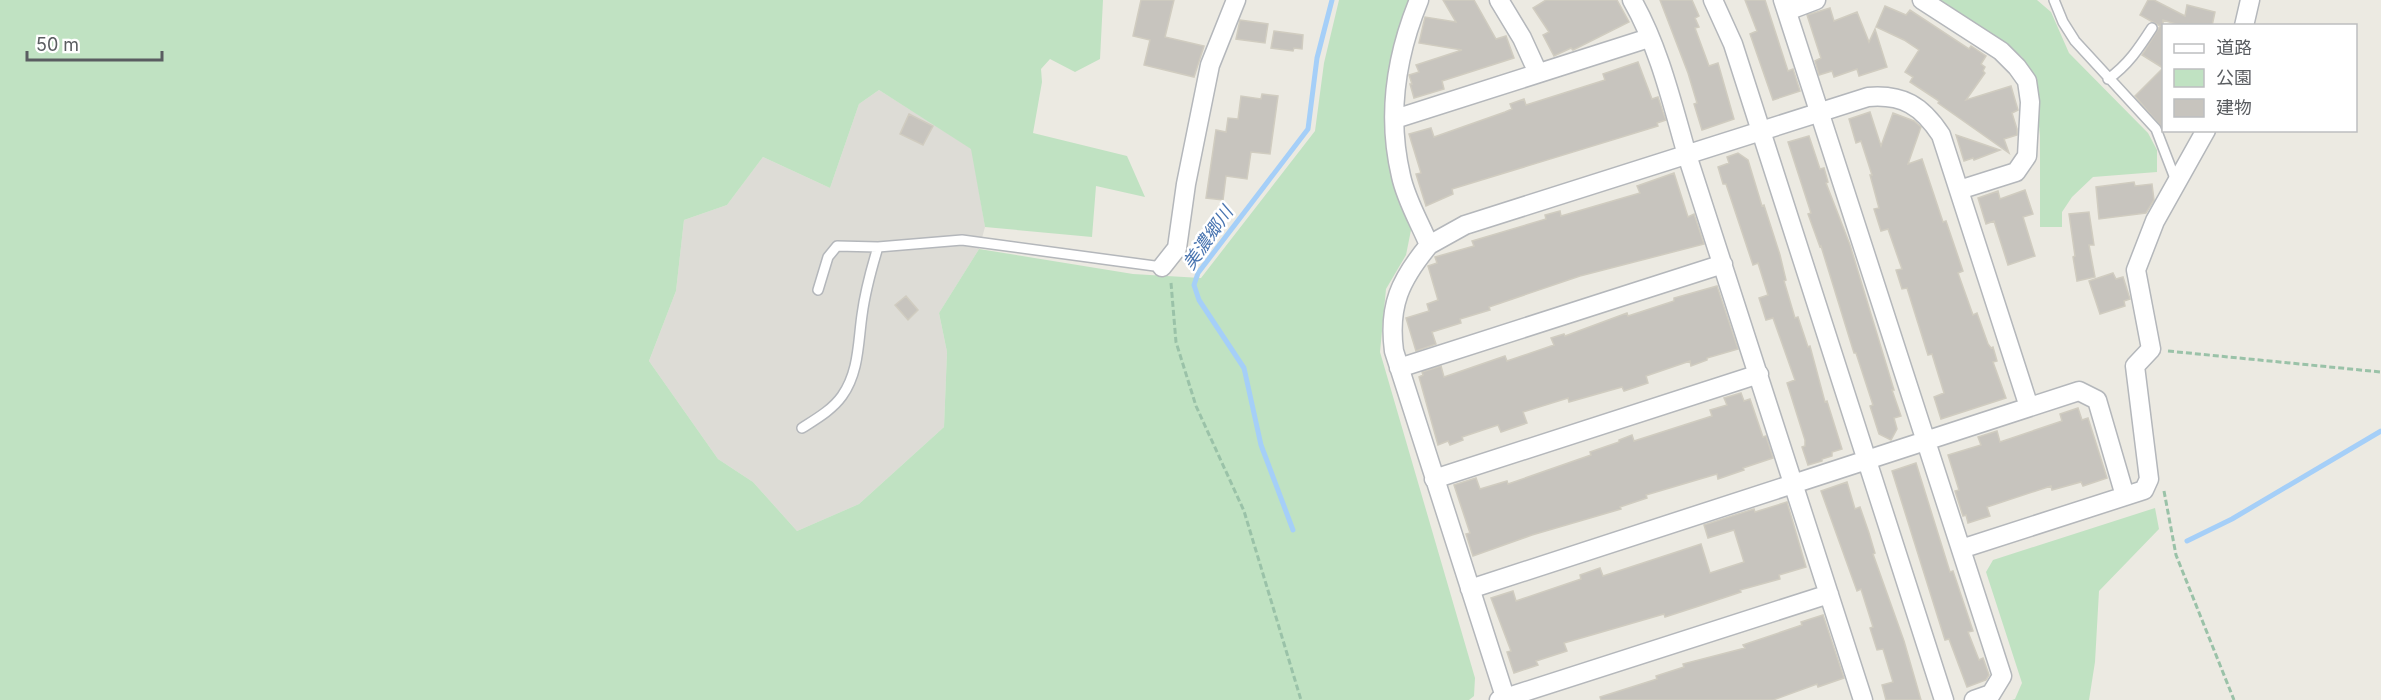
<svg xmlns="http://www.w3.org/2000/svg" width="2381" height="700" font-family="Inter,'Noto Sans JP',sans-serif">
  <rect width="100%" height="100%" fill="#eceae2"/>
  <path fill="#dddcd6" d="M879,90L972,149L985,227L979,249L939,313L947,352L944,427L859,504L797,531L753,482L718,459L649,361L676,291L684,220L727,205L763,157L830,188L859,104Z"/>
  <path fill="#c0e2c2" d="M0,0H1103L1100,59L1075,72L1050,59L1041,69L1042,82L1033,133L1127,156L1145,197L1096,186L1092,237L985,227L971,149L879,90L859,104L830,188L763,157L727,205L684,220L676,291L649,361L718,459L753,482L797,531L859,504L944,427L947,352L939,313L979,249L1133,274L1201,278L1315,131L1324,63L1339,0H1409L1393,51L1386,99L1412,225L1406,255L1386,289L1380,352L1475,678L1474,696L1469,700H0Z
    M1940,0H2037L2051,12L2069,53L2148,133L2157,150V172L2093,177L2072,197L2062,212V227H2040V136L2034,76L2022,57L2003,41Z
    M2155,508L2159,529L2099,591L2095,662L2089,700H2012L2015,699L2022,683L1986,572L1993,560Z"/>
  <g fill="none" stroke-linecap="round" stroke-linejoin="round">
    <path stroke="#a5cff8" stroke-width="5" d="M1293,530L1261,445L1244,368L1199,300L1194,285L1198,273L1308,129L1317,58L1332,0
      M2187,541L2232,519L2381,431"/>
  </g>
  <path fill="#c7c4be" stroke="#d0ccc0" stroke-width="1.5" d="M1141,0H1174L1165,37L1204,46L1194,77L1144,65L1150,40L1133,36Z
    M1443,0H1474L1496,39L1506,36L1514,58L1442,81L1444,89L1414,98L1410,84H1412L1409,75L1419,72L1416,65L1462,50L1419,43L1425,17L1456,22Z
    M1546,0H1617L1629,22L1573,50L1571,48L1554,56L1543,35L1549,32L1533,8Z
    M1660,0H1692L1699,16L1695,18L1699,27L1695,28L1709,66L1718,63L1734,119L1702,130L1694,104L1697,103L1688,73Z
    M1745,0H1765L1788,71L1793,69L1800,91L1773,100L1750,34L1757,31Z
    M2148,0H2154L2185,16L2187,5L2215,12L2212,26H2182L2163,20V129L2135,96L2163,68L2142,55L2160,26L2140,15Z
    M1885,6L1906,15L1910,10L1969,49L1971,46L1986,56L1981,64L1985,67L1983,71L1985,73L1966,100L2011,86L2018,110L2012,113L2017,129V135L2004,139L2009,153L1938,103L1939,101L1910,82L1913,77L1905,72L1919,50L1904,40L1876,27Z
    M1830,8L1834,21L1857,12L1869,42L1875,29L1887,67L1859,76L1857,69L1834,77L1832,71L1819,75L1815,61L1821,58L1807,15Z
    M1240,20L1268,24L1265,43L1236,39Z
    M1274,31L1303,35L1302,49L1294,48L1293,51L1271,48Z
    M1638,62L1652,99L1658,97L1663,112L1666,120L1657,123L1658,126L1452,189L1453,194L1426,206L1416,174L1421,173L1409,134L1431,128L1434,137L1505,112L1512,109L1510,104L1524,99L1526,105L1605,80L1603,74Z
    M1262,94L1278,96L1270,154L1251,152L1247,179L1226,176L1223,200L1206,198L1216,130L1226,132L1228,118L1238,119L1241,96L1261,99Z
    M1870,112L1881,146L1893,113L1914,121L1921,127L1908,164L1922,159L1943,222L1946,221L1963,271L1958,273L1973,315L1977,313L1988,344L1991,348L1993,347L1997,361L1993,362L2006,398L1941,419L1934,397L1944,393L1932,354L1928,355L1907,288L1902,289L1896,270L1902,269L1888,229L1881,231L1874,209L1879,208L1870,175H1872L1861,141L1856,143L1849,119Z
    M909,114L933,126L923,145L900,134Z
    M1956,135L1968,139L2000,150L1974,160L1973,158L1964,161Z
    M1809,136L1820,169L1824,168L1828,182L1826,183L1850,245L1894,390H1892L1901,416L1894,418L1897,429L1891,440L1879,434L1870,406L1873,405L1856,353H1854L1821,246L1820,247L1808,214L1811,213L1788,142Z
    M1738,153L1748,160L1762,206L1764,205L1780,255L1786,280L1784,281L1795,318L1798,317L1808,347L1810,346L1825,402L1827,401L1842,449L1832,452V456L1822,459V461L1808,465L1802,447L1805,446V440L1787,383L1795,380L1773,318L1766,320L1759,298L1768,295L1758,263L1753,265L1726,184H1723L1718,167L1729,163L1727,157Z
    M1674,173L1688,217L1694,214L1704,244L1580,276L1489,307L1490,310L1460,319L1461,323L1432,332L1436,344L1416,351L1406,318L1429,311L1427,304L1438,300L1428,266L1437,263L1435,257L1474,246L1472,241L1546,219L1545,215L1560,211L1561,216L1640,193L1637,186Z
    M2134,182L2135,186L2152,184L2154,200L2146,213L2099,219L2096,187Z
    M2025,190L2033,214L2023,217L2035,256L2008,265L1994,221L1986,224L1978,198L1998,191L2000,199Z
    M2089,212L2094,245H2089L2095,277L2077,281L2073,257L2075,256L2069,214Z
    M2113,273L2116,279L2123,277L2130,299L2124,301L2125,306L2100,314L2089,281Z
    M1717,286L1738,349L1707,358V360L1691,366L1690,361L1646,376L1648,383L1624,391L1622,387L1569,402L1568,398L1523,412L1527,423L1501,432L1498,425L1462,437L1463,440L1450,445L1448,441L1438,445L1419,377L1423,375L1422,372L1441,366L1444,377L1505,356L1507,361L1554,345L1551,338L1564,334L1565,336L1627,313L1628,316L1674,301V298Z
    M906,296L918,310L908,320L895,305Z
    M1741,393L1744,401L1750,399L1763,437L1766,436L1773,458L1743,468L1744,470L1718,479L1717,474L1646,495L1647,498L1620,507L1621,509L1532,535L1473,556L1466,534L1470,533L1454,485L1476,478L1480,489L1507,481L1508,484L1591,455L1590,452L1619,442V440L1632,435L1634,441L1712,416L1710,410L1727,405L1724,398Z
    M2078,408L2082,420L2088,418L2107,478L2083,486L2081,482L2052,490L2051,486L1987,507L1990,516L1968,523L1966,515L1963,516L1955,491L1959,490L1948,455L1981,445L1978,437L1997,431L2000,442L2062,421L2060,414Z
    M1916,463L1950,572L1953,571L1973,631L1968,632L1979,660L1983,658L1989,675L1986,680L1967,687L1949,639L1945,640L1892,471Z
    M1847,482L1855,509L1860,507L1869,533L1875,553L1873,554L1904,641L1921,700H1886L1882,685L1893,682L1883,649L1877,650L1870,628L1873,627L1861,589L1857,591L1821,491Z
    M1787,502L1806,567L1779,575L1780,579L1740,590L1741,592L1699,606L1665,617L1664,614L1564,643L1567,651L1536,661L1538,665L1514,673L1507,652L1511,651L1491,598L1513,591L1516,601L1581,579L1580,575L1600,568L1603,576L1701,544L1710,573L1744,562L1734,530L1708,538L1704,525L1754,509L1755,512Z
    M1823,615L1844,678L1818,687L1817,684L1773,700H1601L1600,697L1657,679L1656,676L1684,667L1683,664L1745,648L1743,645L1802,625L1801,622Z"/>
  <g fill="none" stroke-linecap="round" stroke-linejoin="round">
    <g stroke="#b4b7bb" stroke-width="12">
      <path id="lane" d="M2054,0L2063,22L2075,41L2156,129L2176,181
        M2108,79C2128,65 2139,48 2152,28
        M818,290L828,257L837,246L878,247L962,240L1162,267
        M802,428C816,419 832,410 842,396C859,372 858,343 862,315C865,292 871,270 878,247"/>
    </g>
    <g stroke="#b4b7bb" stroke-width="21">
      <path id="street" d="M1419,0C1396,56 1387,117 1401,176C1406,200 1420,223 1429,245C1400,280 1388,306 1394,351L1506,700
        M1499,0L1522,38L1538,73
        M1632,0C1659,47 1672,103 1687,155L1863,700
        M1713,0L1733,44L1944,700
        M1783,0L2002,676L1991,694L1974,700
        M1922,0L2001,51L2017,67L2027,81L2030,102L2027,156L2016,172L1959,190
        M1787,11L1816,0
        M2244,26L2250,0
        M1395,119L1649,38
        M1429,245L1465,225L1868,97C1903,94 1922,106 1941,135L2029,407
        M1162,267L1177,248L1186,184L1210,65L1236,0
        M1399,368L1723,264
        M1434,479L1759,374
        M1961,549L2144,490L2149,479L2135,366L2151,349L2136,270L2155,221L2206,130
        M1470,589L2079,391L2097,400L2125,496
        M1499,700L1829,594"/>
    </g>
    <path stroke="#9ac2a8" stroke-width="3" stroke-dasharray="6 3" stroke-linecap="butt" d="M1171,283L1176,342L1196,406L1244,511L1301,700
      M2168,351L2381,372
      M2164,491L2176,555L2234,700"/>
    <use href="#lane" stroke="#fff" stroke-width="9"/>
    <use href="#street" stroke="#fff" stroke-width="18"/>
  </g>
  <g text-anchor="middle" stroke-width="5" stroke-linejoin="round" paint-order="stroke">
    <g font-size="18" font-style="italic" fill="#4874b0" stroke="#fff">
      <text transform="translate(1208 238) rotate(-55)" y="6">美濃郷川</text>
    </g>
  </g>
  <rect x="2162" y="24" width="195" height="108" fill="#ffffff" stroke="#bdbec0" stroke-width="1.5"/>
  <rect x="2174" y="44" width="30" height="9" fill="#ffffff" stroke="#bdbec0" stroke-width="1.5"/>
  <text x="2216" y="54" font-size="18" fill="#5a5d61">道路</text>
  <rect x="2174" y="69" width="30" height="18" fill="#c0e2c2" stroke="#bdbec0" stroke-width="1.5"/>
  <text x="2216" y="84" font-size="18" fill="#5a5d61">公園</text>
  <rect x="2174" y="99" width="30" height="18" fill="#c7c4be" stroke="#bdbec0" stroke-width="1.5"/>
  <text x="2216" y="114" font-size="18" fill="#5a5d61">建物</text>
  <path d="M27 51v9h135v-9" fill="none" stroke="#5a5d61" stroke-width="3"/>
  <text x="36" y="51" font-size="18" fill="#5a5d61" stroke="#ffffff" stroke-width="4.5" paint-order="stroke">50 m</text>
</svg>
